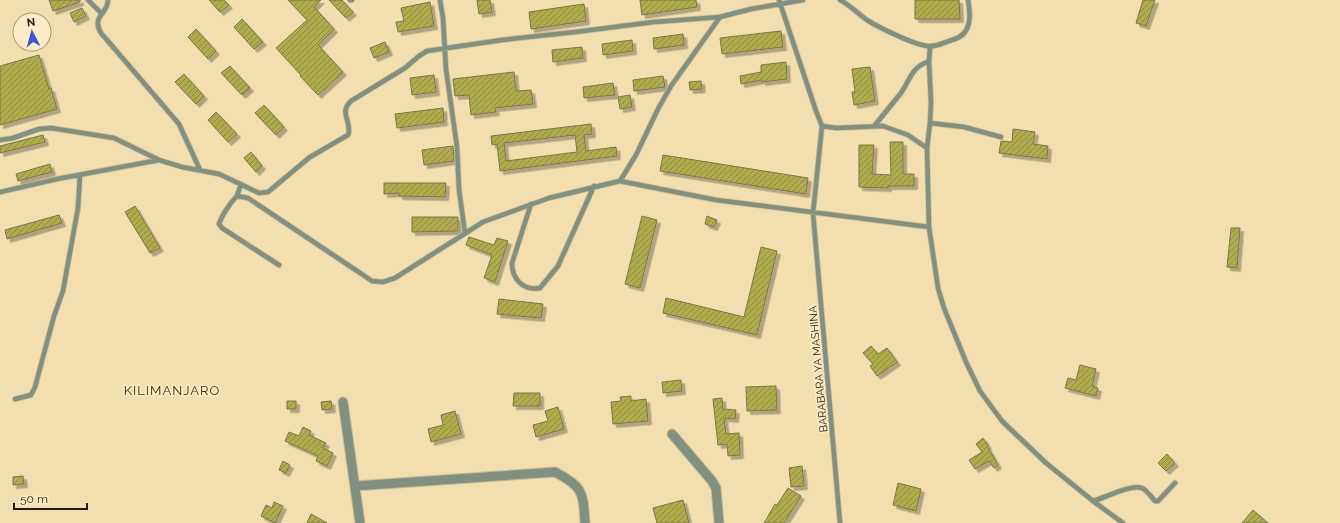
<svg xmlns="http://www.w3.org/2000/svg" width="1340" height="523" font-family="Raleway,sans-serif">
  <defs>
    <pattern id="building-hatch" width="6" height="6" patternUnits="userSpaceOnUse"><rect width="6" height="6" fill="#afac4d"/><path d="M-1 1l2-2M0 6l6-6M5 7l2-2" fill="none" stroke="#8e8b3e"/></pattern>
    <filter id="shadow"><feDropShadow dx="3.5" dy="3.5" stdDeviation="0" flood-color="#0004"/></filter>
  </defs>
  <rect width="100%" height="100%" fill="#f2deaf"/>
  <path fill="url(#building-hatch)" stroke="#787749" fill-rule="evenodd" filter="url(#shadow)" d="M49,0H80V2L53,11Z
    M209,0H224L229,5L220,12Z
    M288,0H321L314,7L334,29L318,45L343,72L318,95L300,76L301,75L276,48L307,20Z
    M329,0H342L353,12L346,18Z
    M477,0H490L492,12L479,14Z
    M640,0H696L697,7L642,15Z
    M915,0H959L960,19H915Z
    M1143,0H1155L1146,26L1136,23Z
    M430,2L434,26L398,32L396,22L404,21L401,8Z
    M584,4L586,21L531,29L529,12Z
    M82,8L86,16L74,22L70,13Z
    M242,19L263,42L254,49L234,27Z
    M196,29L216,51L208,59L188,37Z
    M781,31L783,47L722,54L720,38Z
    M683,34L684,45L654,49L653,38Z
    M632,40L633,51L603,55L602,44Z
    M385,42L389,52L374,58L370,48Z
    M582,47L583,58L553,62L552,50Z
    M39,55L49,89L51,88L57,109L0,125V66Z
    M786,62L787,79L762,82V80L741,84L740,76L761,72V65Z
    M230,66L250,88L242,95L221,73Z
    M870,67L875,101L854,105L852,92H855L852,69Z
    M514,72L516,91L531,90L533,104L495,108L496,112L471,115L469,95L455,96L453,79Z
    M184,74L204,96L196,104L175,82Z
    M434,75L436,92L412,95L410,78Z
    M663,76L665,87L634,91L633,80Z
    M701,81L702,89L690,90L689,82Z
    M613,83L615,95L584,98L583,87Z
    M630,95L632,107L620,109L618,97Z
    M264,105L284,127L276,135L255,113Z
    M443,108L444,122L397,128L395,114Z
    M216,112L237,134L228,142L208,120Z
    M591,124L592,134L584,135L586,151L616,147L617,156L500,171L497,144L492,145L491,136ZM575,135L577,152L506,161L504,143Z
    M1013,129L1035,132L1033,144L1048,146L1047,159L999,153L1001,141L1012,142Z
    M43,135L45,142L0,153V146Z
    M890,142H903V174H914V186H888V188L859,187V145H874L872,174L891,175Z
    M453,146L454,161L424,165L422,150Z
    M251,152L262,166L256,172L244,158Z
    M663,155L808,178L806,194L660,171Z
    M50,164L52,172L18,181L16,174Z
    M384,183H446L445,197L399,196V193L384,194Z
    M135,206L160,248L150,253L125,212Z
    M59,215L62,223L7,239L5,230Z
    M642,216L657,220L640,288L625,284Z
    M707,216L717,220L714,227L705,224Z
    M412,217H458V231L412,232Z
    M1231,228H1240L1237,268L1227,267Z
    M469,237L494,245L497,238L508,241L495,282L484,278L492,255L466,245Z
    M761,247L777,251L757,335L663,313L666,298L744,317Z
    M499,299L543,304L541,318L497,314Z
    M871,346L878,354L887,348L897,362L877,376L870,366L873,364L863,353Z
    M1080,365L1096,369L1092,386L1098,388L1096,396L1065,388L1068,378L1076,380Z
    M681,380L682,391L663,393L662,382Z
    M776,386L777,410L747,411L746,387Z
    M514,393H540V406H513Z
    M631,396V401L646,399L648,421L613,424L611,402L621,401L620,397Z
    M722,398L723,409L736,410L735,419L724,418L726,434L739,433L740,455L728,456L727,444L718,445L713,399Z
    M287,401H296V409H287Z
    M331,401L332,409L322,410L321,402Z
    M558,407L564,429L536,437L533,425L548,421L545,411Z
    M455,411L461,434L431,442L428,429L443,425L441,415Z
    M303,427L311,431L309,435L326,443L323,448L333,453L327,466L316,461L318,456L285,441L289,432L299,436Z
    M983,438L988,445L987,446L998,465L994,468L989,461L975,469L969,460L982,452L976,444Z
    M1167,454L1175,463L1166,471L1158,463Z
    M283,461L290,465L286,473L279,470Z
    M802,466L804,486L791,487L789,468Z
    M23,476L24,484L13,485V477Z
    M898,483L921,489L916,511L893,505Z
    M788,488L801,496L784,523H764L775,504L777,505Z
    M683,500L689,523H657L653,508Z
    M274,502L283,506L275,523L261,516L266,505L272,508Z
    M1253,510L1268,523H1242Z
    M311,514L327,523H307Z"/>
  <g fill="none" stroke-linecap="round" stroke-linejoin="round">
    <g stroke="#cdbb91" stroke-width="6">
      <path id="lane" d="M88,0L101,13
        M108,0C108,14 91,16 101,33L179,124L200,170
        M350,0H352
        M440,0L443,18L446,69L457,147L459,190L465,233
        M779,0L816,111L822,126L836,128L883,126L908,135L927,148
        M840,0C850,5 857,13 867,20C878,27 916,46 929,46C936,47 945,42 952,40C972,35 971,16 968,0
        M929,61L931,102L930,123L927,148L929,227L938,288L944,308L966,362L980,391L1002,421L1046,463L1093,501L1123,523
        M930,123L964,127L1001,137
        M875,125C884,114 892,104 901,93C911,78 911,68 929,61L930,47
        M822,126L813,213L840,523
        M0,140L13,138L39,129L51,128L114,138L159,160L182,167L219,174L259,193L268,192L310,157L348,135C353,123 338,113 351,101L405,68L419,56L427,51L502,40L575,32L654,22L720,17L751,9L803,0
        M620,181L716,200L929,227
        M0,192L57,179L159,160
        M237,196L241,184
        M531,204L512,263C512,279 523,291 540,288L558,266L594,186
        M279,265L222,228L219,224C222,215 230,203 237,196L248,198L372,281L383,282L395,278L483,222L549,198L620,181L636,155L658,109L671,86L720,17
        M15,399L31,395L35,387L54,316L63,291L78,208L80,175
        M1093,501C1105,498 1130,484 1142,488C1147,490 1151,497 1155,501H1158L1175,483"/>
    </g>
    <g stroke="#cdbb91" stroke-width="11">
      <path id="street" d="M343,402L360,523
        M672,434L712,481L716,488L719,523
        M355,486L555,472C584,487 583,493 585,523"/>
    </g>
    <use href="#lane" stroke="#809081" stroke-width="4.5"/>
    <use href="#street" stroke="#809081" stroke-width="9"/>
  </g>
  <g text-anchor="middle" stroke-width="3.5" stroke-linejoin="round" paint-order="stroke">
    <g font-size="11" fill="#221b09" stroke="#fbebc6">
      <text transform="translate(818 369) rotate(-95)" y="4">BARABARA YA MASHINA</text>
    </g>
    <g font-size="13" letter-spacing="1" fill="#3b2b00" stroke="#fbebc6">
      <text x="172" y="395">KILIMANJARO</text>
    </g>
  </g>
  <g transform="translate(32 32) rotate(354)"><circle r="19" fill="#fbebc6" stroke="#a4987a"/>
  <path d="M0-3L7 15L0 10L-7 15Z" fill="#3859ca"/>
  <text y="-6" font-size="11" font-weight="bold" text-anchor="middle" fill="#221b09">N</text>
  </g>
  <path d="M14 503v6h73v-6" fill="none" stroke="#221b09" stroke-width="2"/>
  <text x="20" y="503" font-size="12" fill="#221b09" stroke="#fbebc6" stroke-width="3" paint-order="stroke">50 m</text>
</svg>
